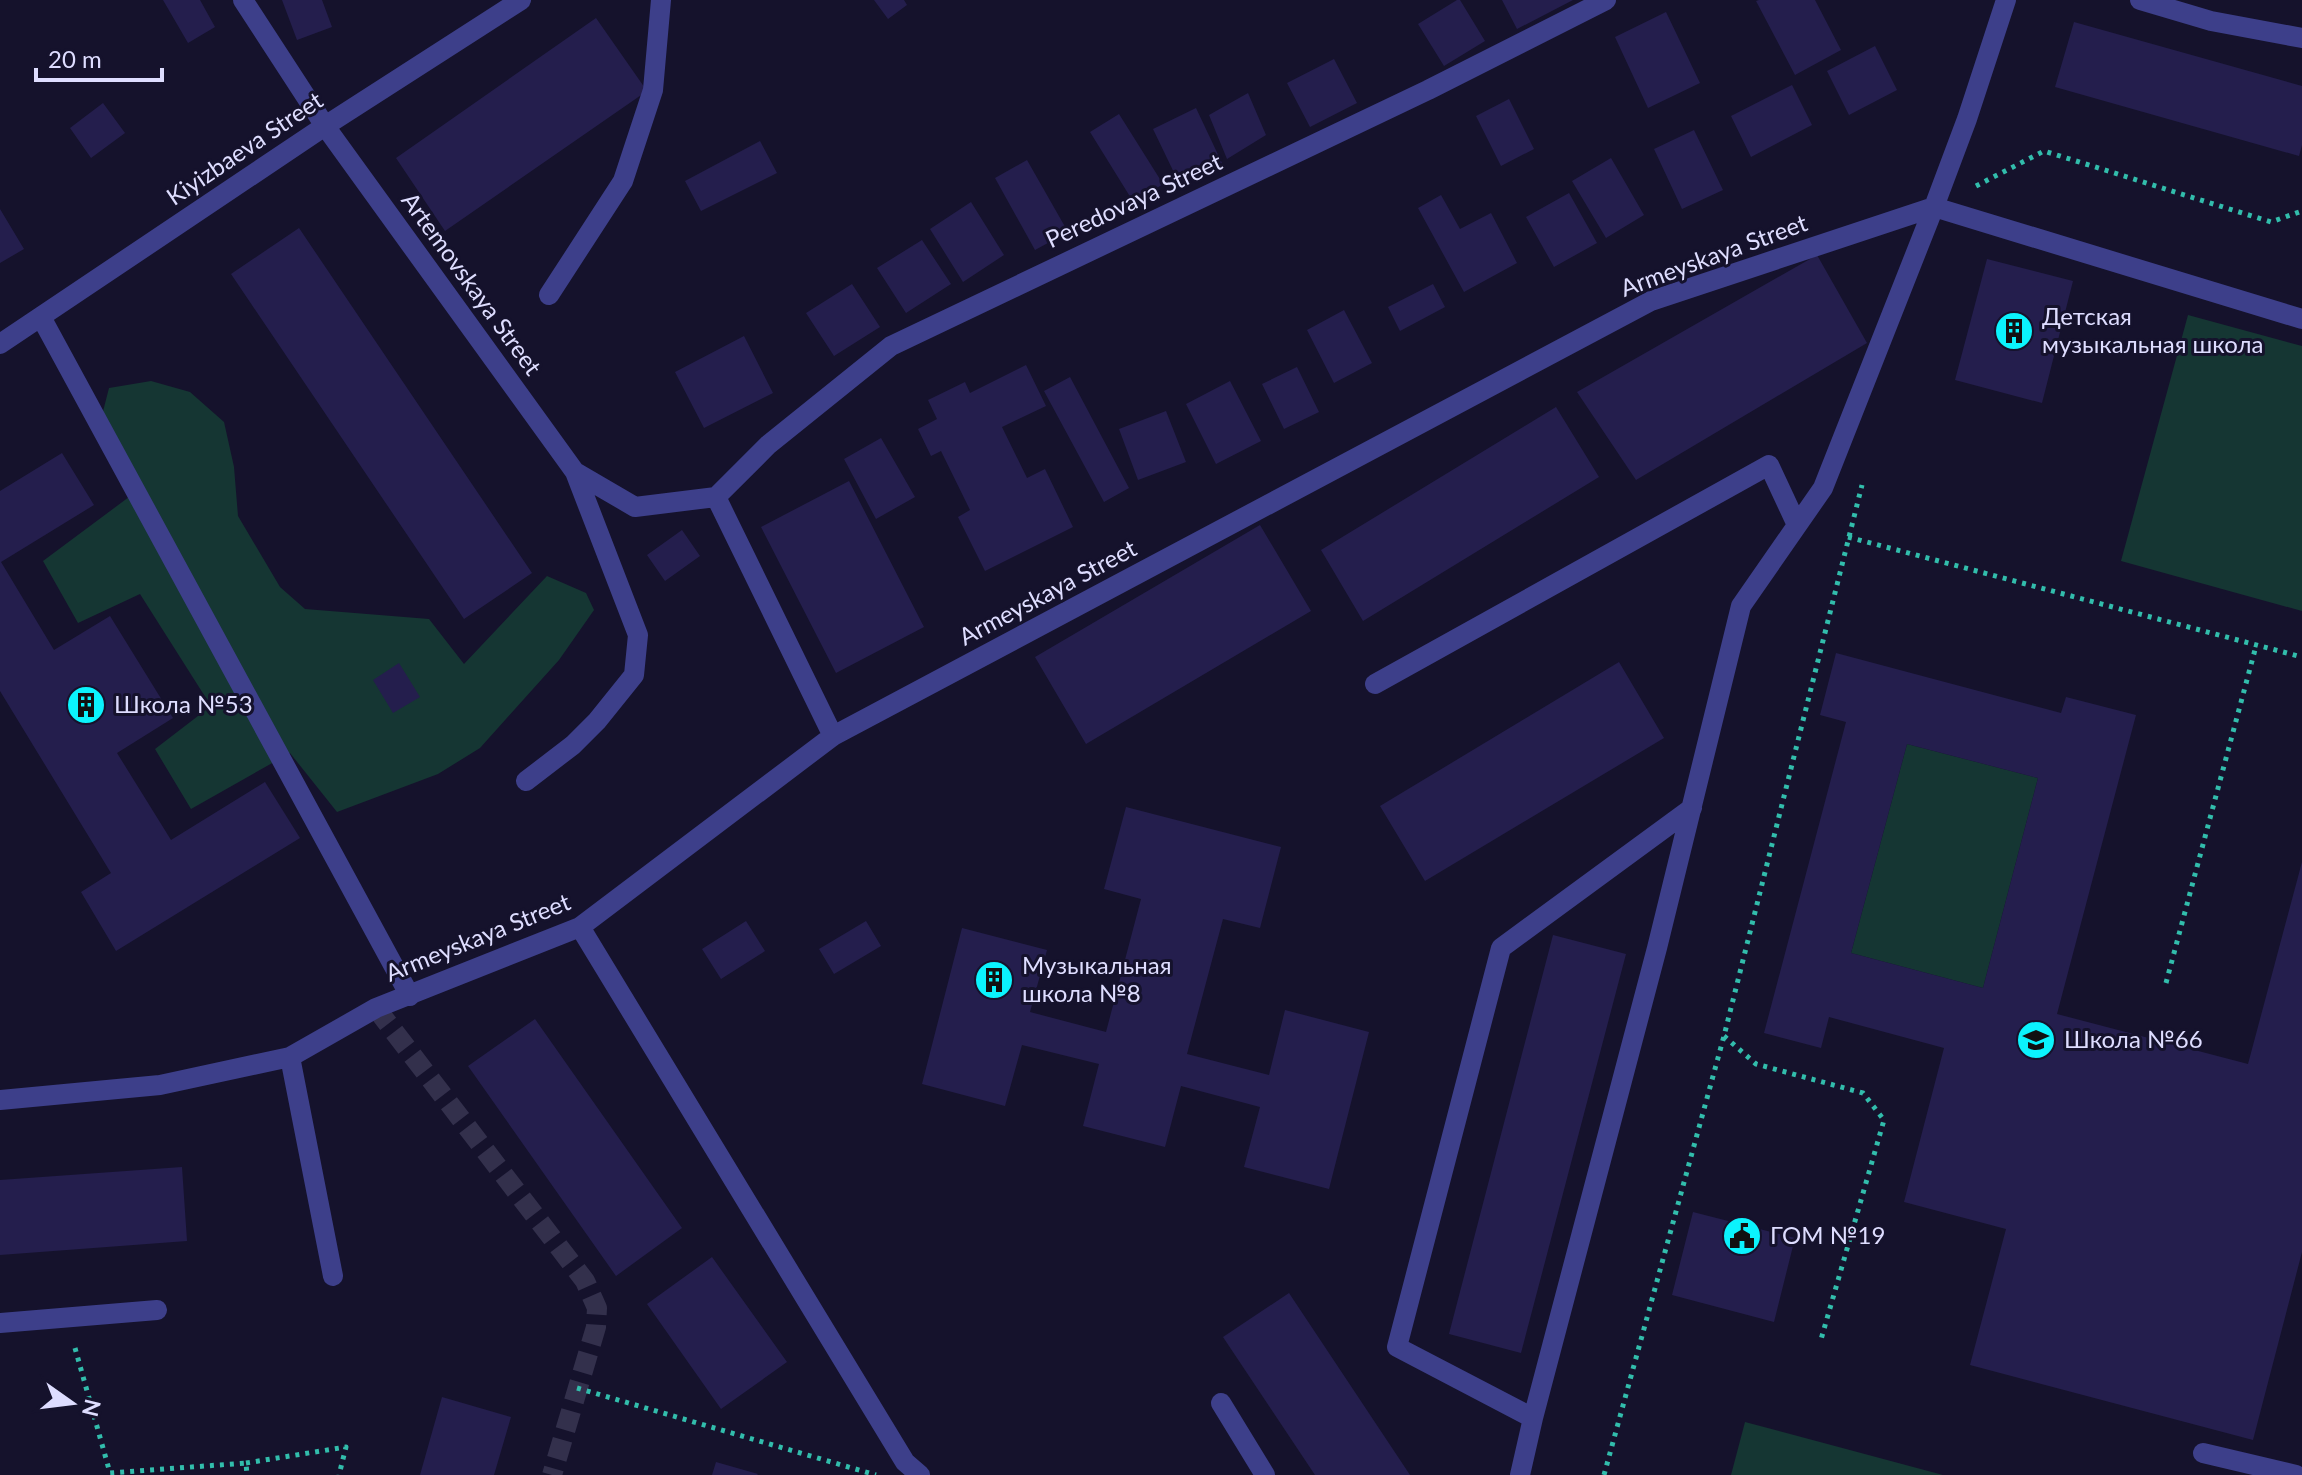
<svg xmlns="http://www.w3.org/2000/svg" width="2302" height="1475" font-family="Lato,sans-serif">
  <rect width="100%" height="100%" fill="#15122c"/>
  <path fill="#153633" d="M2188,315L2302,346V611L2121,561Z
    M151,381L190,392L224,422L234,467L238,516L280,587L305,609L429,619L464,664L547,576L586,593L594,610L559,660L480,748L438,774L337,812L290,753L191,809L155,749L211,706L140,594L78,623L43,561L133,494L98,431L109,388Z
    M1907,744L2038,778L1983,988L1851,953Z
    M1745,1422L1943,1475H1731Z"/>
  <path fill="#241e4d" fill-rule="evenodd" d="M163,0H200L215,27L188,43Z
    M282,0H322L332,27L297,40Z
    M874,0H904L907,5L888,19Z
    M1457,0H1460L1485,41L1444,66L1418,24Z
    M1502,0H1573L1517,29Z
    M1759,0H1815L1841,50L1795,75L1756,1Z
    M1666,12L1700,83L1648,108L1615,37Z
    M596,18L647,91L445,231L396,158Z
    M2074,22L2302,86V145L2299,156L2055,87Z
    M1875,46L1897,90L1849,115L1827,71Z
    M1334,59L1357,103L1310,127L1287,83Z
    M1792,85L1812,125L1751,157L1731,116Z
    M1248,93L1266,135L1227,159L1209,115Z
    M1509,99L1534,149L1501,166L1476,116Z
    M103,103L125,133L91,158L70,128Z
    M1196,108L1222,163L1179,183L1153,129Z
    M1119,114L1163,184L1134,203L1090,132Z
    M1694,130L1723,190L1682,209L1654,149Z
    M760,141L777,173L701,211L685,181Z
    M1611,158L1644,215L1606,238L1572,181Z
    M1027,160L1068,232L1035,250L995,178Z
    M1569,193L1597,243L1554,267L1526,217Z
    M1441,195L1460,229L1491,213L1517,263L1464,292L1418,208Z
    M971,202L1004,255L963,282L930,229Z
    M0,209L24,249L0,263Z
    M299,228L532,573L464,619L231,274Z
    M922,240L951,284L906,313L877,268Z
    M1817,255L1867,343L1636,480L1577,392Z
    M1987,259L2073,281L2042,403L1955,380Z
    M852,284L880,327L834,356L806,313Z
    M1433,284L1445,307L1400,331L1388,307Z
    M1344,310L1372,363L1334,383L1307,330Z
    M744,336L773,393L704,428L675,372Z
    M1026,365L1046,406L1002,427L1027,478L1045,469L1073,527L985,571L958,517L970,510L941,451L931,456L918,429L937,419L928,400L965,382L970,393Z
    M1297,367L1319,412L1284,429L1262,384Z
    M1070,377L1129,488L1104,502L1044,391Z
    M1230,381L1261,441L1216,464L1186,404Z
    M1556,407L1599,477L1363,621L1321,550Z
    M1166,411L1186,462L1138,480L1119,429Z
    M881,438L915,497L876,519L844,459Z
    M62,453L94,505L1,562L54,650L110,616L173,718L117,753L171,840L265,782L300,838L116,951L81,892L111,873L0,691V491Z
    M849,481L924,627L836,673L761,527Z
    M1260,525L1311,611L1086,744L1035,657Z
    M682,530L700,556L665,581L647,555Z
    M1836,653L2061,713L2066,697L2136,715L2057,1014L2248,1064L2302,862V1252L2253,1440L1970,1365L2006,1229L1904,1202L1944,1048L1829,1017L1821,1048L1764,1033L1846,722L1820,715ZM1907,744L2038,778L1983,988L1851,953Z
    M1619,662L1664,738L1425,881L1380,806Z
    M399,663L420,697L393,713L373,680Z
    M1126,807L1281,847L1260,928L1223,919L1187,1054L1269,1075L1285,1010L1369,1032L1329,1189L1244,1167L1260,1107L1181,1086L1165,1147L1083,1126L1099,1064L1022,1045L1005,1106L922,1084L962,928L1047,950L1030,1012L1106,1032L1141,899L1104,889Z
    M746,921L765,951L721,979L702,949Z
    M866,921L881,946L834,974L819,949Z
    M1553,935L1626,954L1521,1353L1449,1334Z
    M535,1019L682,1228L616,1276L468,1066Z
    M182,1167L187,1241L0,1255V1180Z
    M1693,1212L1795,1238L1774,1322L1672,1295Z
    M712,1257L787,1362L721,1409L647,1304Z
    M1289,1293L1410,1475H1315L1223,1337Z
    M442,1397L511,1417L494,1475H420Z
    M716,1462L758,1474L757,1475H712Z"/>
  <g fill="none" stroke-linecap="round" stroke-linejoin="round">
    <path stroke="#33304c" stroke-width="20" stroke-dasharray="20 10" stroke-linecap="butt" d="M376,1008L585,1281L597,1308L596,1327L552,1475"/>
    <path stroke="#32bdac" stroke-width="5" stroke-dasharray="4 6" stroke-linecap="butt" d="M1976,186L2044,151L2271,222L2302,211
      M1848,537L2302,657
      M2166,983L2256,646
      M1724,1036L1756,1064L1863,1093L1884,1120L1820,1343
      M75,1348L110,1473L246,1463L247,1475
      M577,1388L876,1475
      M246,1463L346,1447L339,1475
      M1604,1475L1724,1036L1862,485"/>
    <path stroke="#3d3f8a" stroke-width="20" d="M243,0L325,126L575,472L635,507L716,497
      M2140,0L2211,21L2302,38
      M549,295L623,181L653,90L661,0
      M41,317L410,996
      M0,344L325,126L521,0
      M716,497L768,445L891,346L1428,90L1606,0
      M716,497L833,736
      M1375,684L1769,465L1797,525
      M526,781L573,745L597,721L634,675L638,635L575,472
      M580,927L905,1462L920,1475
      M290,1057L333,1276
      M0,1100L160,1085L290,1057L376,1008L580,927L833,736L1651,301L1934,207L1967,119L2006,0
      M0,1323L157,1310
      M1221,1403L1265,1475
      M1533,1418L1397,1347L1501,948L1692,808
      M2203,1453L2296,1475
      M1520,1475L1533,1418L1657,948L1741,606L1823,488L1934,207L2302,319"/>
  </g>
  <defs>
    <g id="building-disc" transform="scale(2)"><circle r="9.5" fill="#0bf3fd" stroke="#15122c"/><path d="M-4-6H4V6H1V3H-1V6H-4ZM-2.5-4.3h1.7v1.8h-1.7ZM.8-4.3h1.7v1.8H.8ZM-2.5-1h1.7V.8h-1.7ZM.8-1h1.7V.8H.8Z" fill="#111"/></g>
    <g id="school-disc" transform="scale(2)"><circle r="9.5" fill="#0bf3fd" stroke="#15122c"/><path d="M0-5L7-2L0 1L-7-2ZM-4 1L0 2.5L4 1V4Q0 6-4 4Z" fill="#111"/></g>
    <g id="civic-disc" transform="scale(2)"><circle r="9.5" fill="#0bf3fd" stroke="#15122c"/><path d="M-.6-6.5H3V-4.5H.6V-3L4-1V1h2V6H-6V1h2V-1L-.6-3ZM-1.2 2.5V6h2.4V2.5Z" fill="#111"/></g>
  </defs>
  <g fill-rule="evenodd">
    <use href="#building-disc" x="2014" y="331"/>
    <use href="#building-disc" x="86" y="705"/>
    <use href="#building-disc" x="994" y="980"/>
    <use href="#school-disc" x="2036" y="1040"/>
    <use href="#civic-disc" x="1742" y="1236"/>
  </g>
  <g text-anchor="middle" stroke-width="6" stroke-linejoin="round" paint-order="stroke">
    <g font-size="24" fill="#deddff" stroke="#15122c">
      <text transform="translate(245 149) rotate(-34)" y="8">Kiyizbaeva Street</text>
      <text transform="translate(1134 201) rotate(-25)" y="8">Peredovaya Street</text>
      <text transform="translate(1714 256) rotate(-20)" y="8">Armeyskaya Street</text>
      <text transform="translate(471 284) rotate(54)" y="8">Artemovskaya Street</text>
      <text transform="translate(1048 593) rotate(-28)" y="8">Armeyskaya Street</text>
      <text transform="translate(478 938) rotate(-22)" y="8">Armeyskaya Street</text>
    </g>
    <g font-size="24" fill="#deddff" stroke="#15122c" text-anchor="start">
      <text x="2042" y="325">Детская<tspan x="2042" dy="28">музыкальная школа</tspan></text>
      <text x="114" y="713">Школа №53</text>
      <text x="1022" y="974">Музыкальная<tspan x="1022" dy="28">школа №8</tspan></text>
      <text x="2064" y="1048">Школа №66</text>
      <text x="1770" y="1244">ГОМ №19</text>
    </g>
  </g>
  <g transform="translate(72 1403) rotate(104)" stroke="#15122c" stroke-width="6" paint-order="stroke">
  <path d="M0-6L14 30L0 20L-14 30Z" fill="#deddff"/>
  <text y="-12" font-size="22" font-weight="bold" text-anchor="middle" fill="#deddff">N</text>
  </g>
  <path d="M36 68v12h126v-12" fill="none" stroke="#deddff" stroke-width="4"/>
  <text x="48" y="68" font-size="24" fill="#deddff" stroke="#15122c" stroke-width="6" paint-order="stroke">20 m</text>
</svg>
